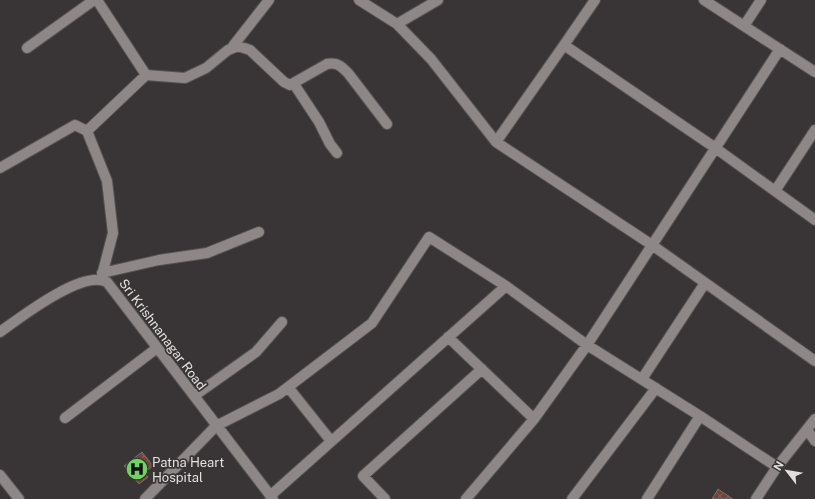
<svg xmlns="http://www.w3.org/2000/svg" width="815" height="499" font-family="'Public Sans',sans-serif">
  <defs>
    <pattern id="building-cross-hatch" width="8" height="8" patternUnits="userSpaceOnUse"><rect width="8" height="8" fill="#70463a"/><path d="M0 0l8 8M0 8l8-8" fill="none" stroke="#846056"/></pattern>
  </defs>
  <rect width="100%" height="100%" fill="#393435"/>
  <path fill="url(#building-cross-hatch)" stroke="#736e6c" d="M142,452L153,466L144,473L148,477L139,484L124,466Z
    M718,489L733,499H712Z"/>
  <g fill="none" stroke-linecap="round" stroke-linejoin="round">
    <g stroke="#565353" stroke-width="12">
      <path id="minor" d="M97,0L146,75L185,78L206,68L228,50L238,46L250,50L284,82L290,85L327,64C337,62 341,66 348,73L387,124
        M359,0L397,24L431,59L496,142
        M704,0L815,72
        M397,24L438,0
        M744,26L761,0
        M564,45L595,0
        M233,46L269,0
        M27,48L94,0
        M294,84L319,122L330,144L337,153
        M0,168L75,125L87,131
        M775,191L815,130
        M815,220L714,147L564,45L496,142L652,245L815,361
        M102,273L159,260L207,253L259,232
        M101,279L113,233L107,181L87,131L146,75
        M0,332C21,317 83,269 107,282L273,499
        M448,337L534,419
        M642,379L705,283
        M288,387L331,441
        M194,396L256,352L282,322
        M65,418L157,348
        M808,431L815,441
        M0,475L19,499
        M270,496L506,286
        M145,499L216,426L279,394L372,323L429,237L506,286L587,345L700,416L777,467
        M385,499L363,476L482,369
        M466,499L534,419L587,345L780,49
        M572,499L656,388
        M647,499L700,416
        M756,499L777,467L815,419"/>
    </g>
    <use href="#minor" stroke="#8d8788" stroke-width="10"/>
  </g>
  <defs>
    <g id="hospital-disc" transform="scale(1.15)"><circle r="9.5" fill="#6ed361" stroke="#393435"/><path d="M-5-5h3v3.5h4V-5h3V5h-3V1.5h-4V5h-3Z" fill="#111"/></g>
  </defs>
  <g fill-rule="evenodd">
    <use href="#hospital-disc" x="137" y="469"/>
  </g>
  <g text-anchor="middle" stroke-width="3.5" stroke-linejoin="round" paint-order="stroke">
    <g font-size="13" fill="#e2dfdf" stroke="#393435">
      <text transform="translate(163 334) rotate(53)" y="5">Sri Krishnanagar Road</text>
    </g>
    <g font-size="13" fill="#e2dfdf" stroke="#393435" text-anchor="start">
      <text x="152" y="467">Patna Heart<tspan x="152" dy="15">Hospital</tspan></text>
    </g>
  </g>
  <g transform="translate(787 471) rotate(301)" stroke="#393435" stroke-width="3" paint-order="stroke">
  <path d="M0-3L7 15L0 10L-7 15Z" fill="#e2dfdf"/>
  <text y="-6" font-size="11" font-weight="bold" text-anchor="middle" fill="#e2dfdf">N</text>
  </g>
</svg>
